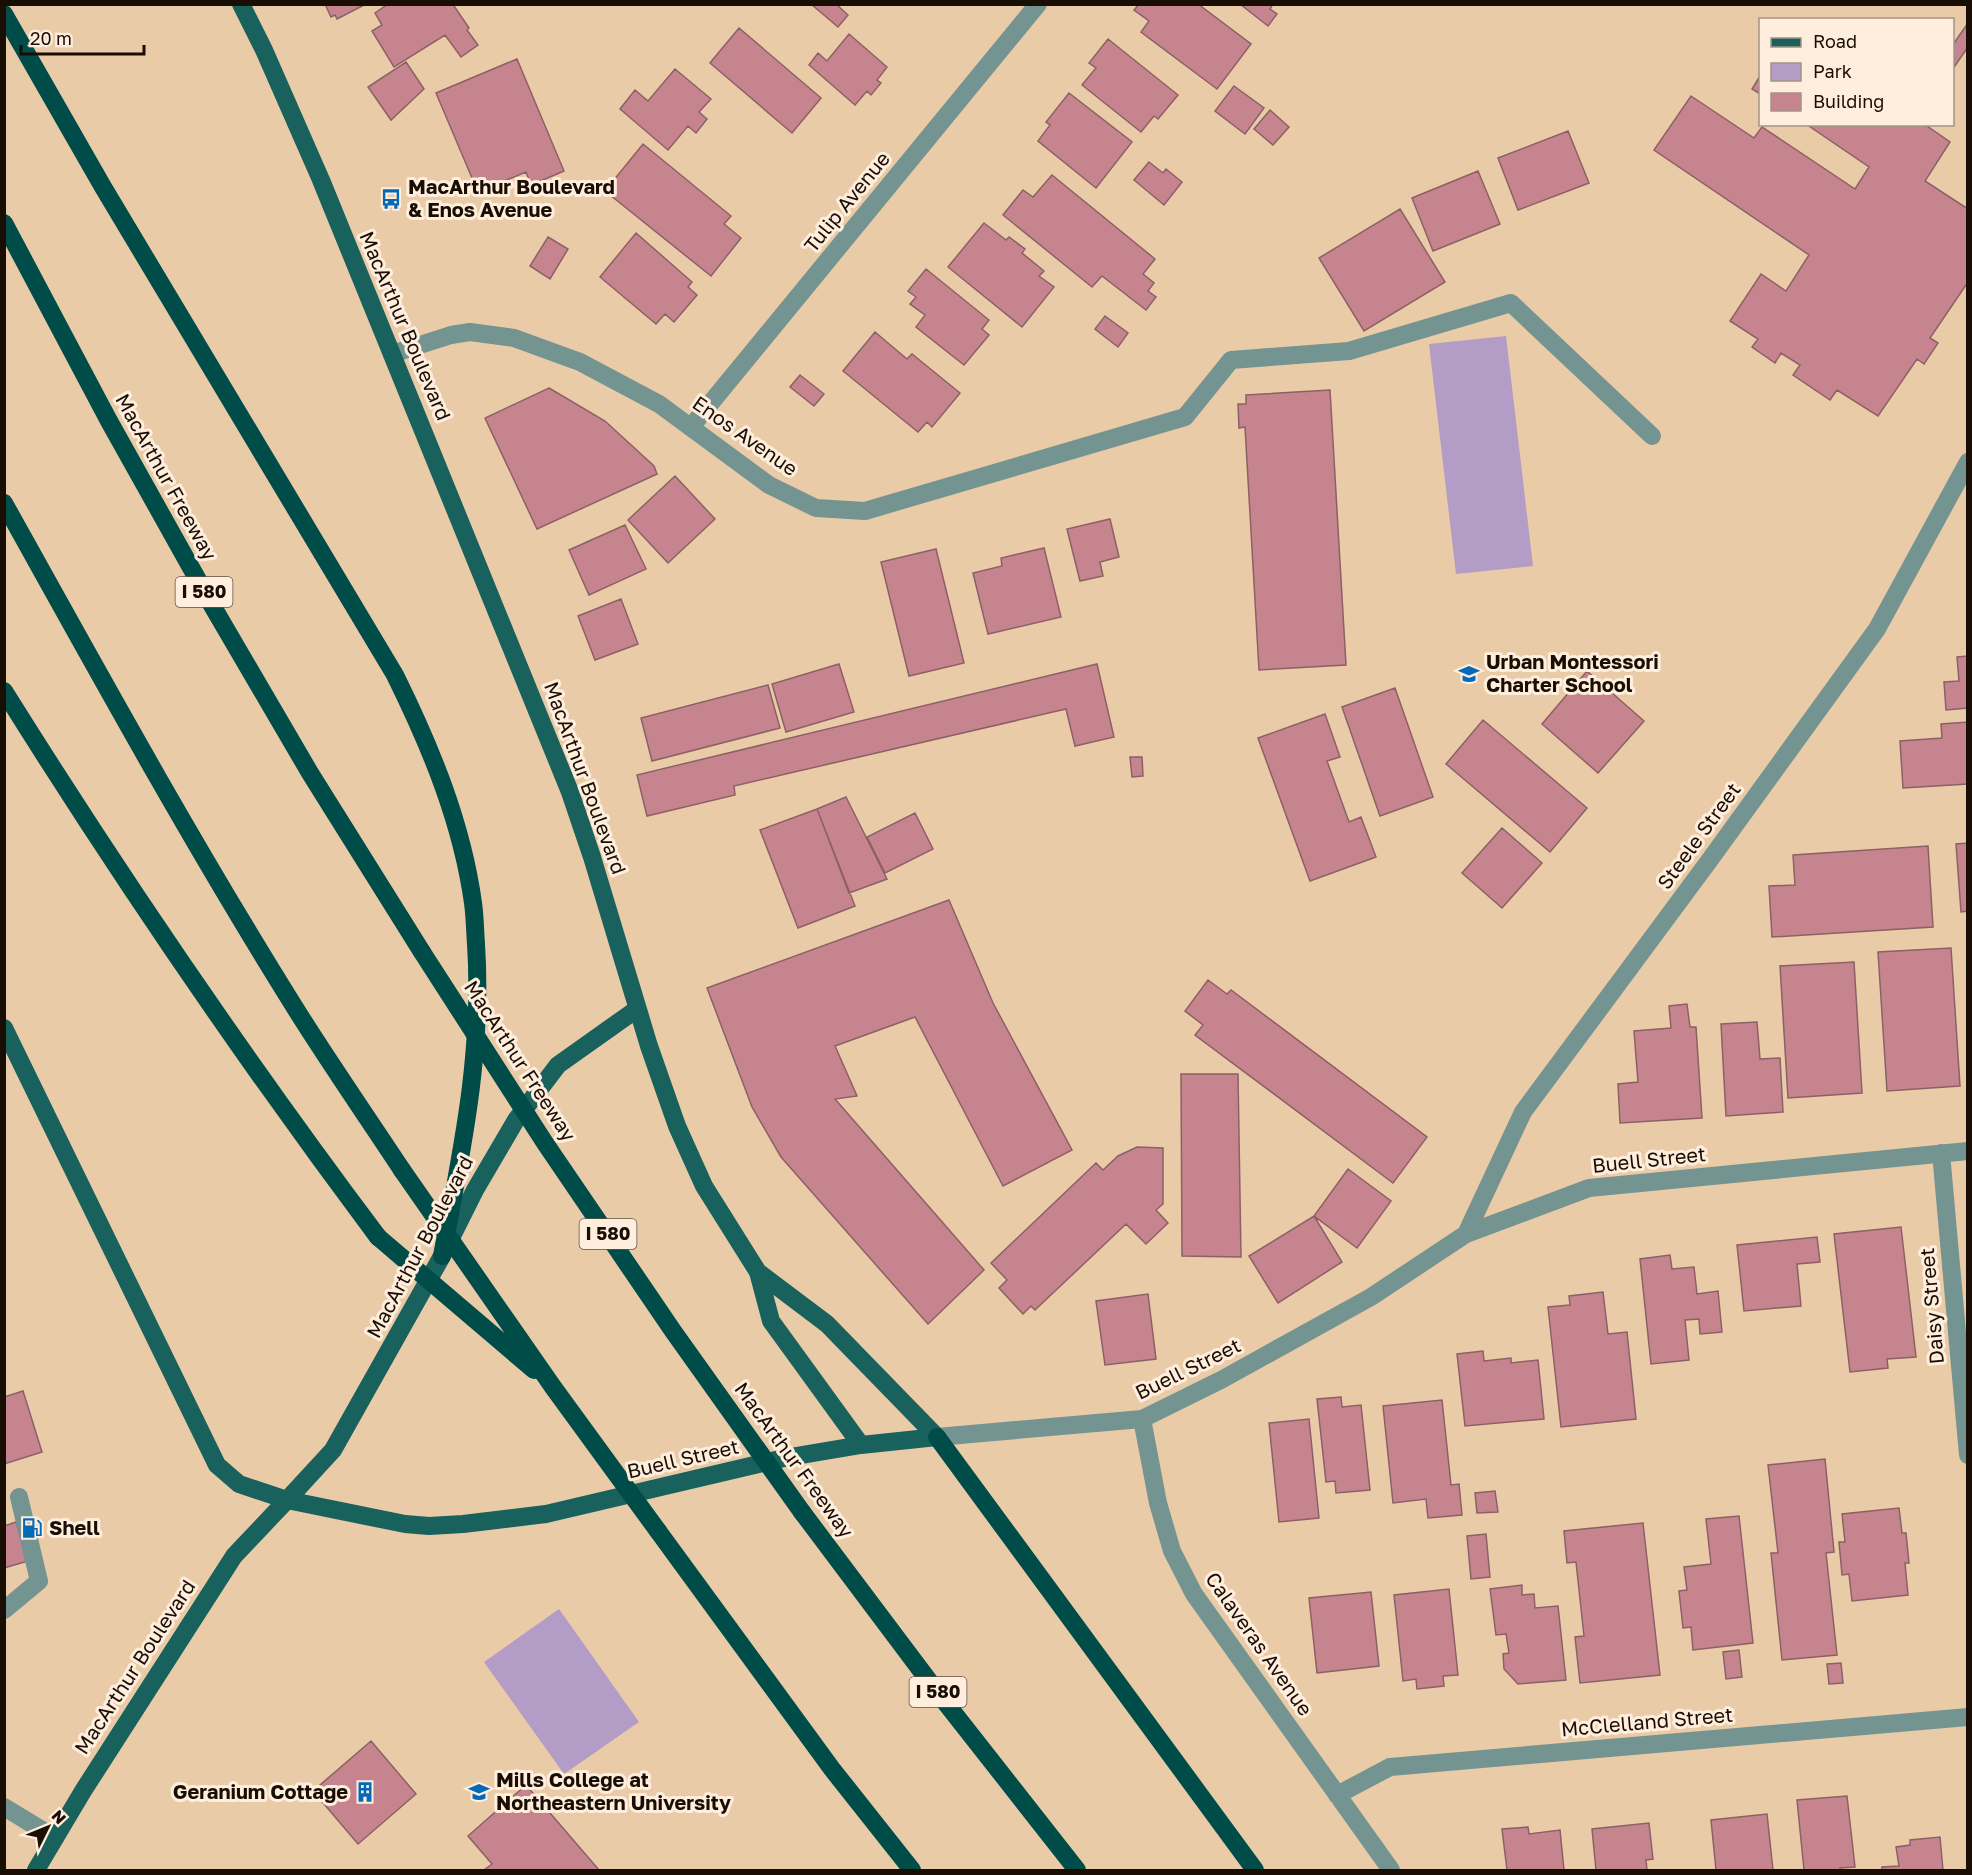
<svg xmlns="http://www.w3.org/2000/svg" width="1972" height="1875" font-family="'Golos Text',sans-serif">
  <rect width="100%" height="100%" fill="#eacba7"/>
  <path fill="#b39cc5" d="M1506,336L1533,566L1456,574L1429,344Z
    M559,1609L639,1722L564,1774L484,1662Z"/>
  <path fill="#c6858e" stroke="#8c6066" stroke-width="1.5" d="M325,4H366L337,19L335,15L331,17Z
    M388,4H457L454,6L469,28L467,30L478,45L461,57L445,35L394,67L372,31L382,25L375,13Z
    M811,4H836L848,15L838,27Z
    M1139,4H1198L1251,44L1217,89L1141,32L1149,21L1134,10Z
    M1240,4H1273L1270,9L1277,14L1268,26Z
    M1968,23V47L1952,70V46Z
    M739,28L821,98L792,133L710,63Z
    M849,34L887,67L877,80L881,83L871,95L867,91L855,105L809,65L818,53L827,61Z
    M1108,39L1178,95L1158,119L1154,116L1141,132L1082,85L1096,68L1089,63Z
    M517,59L564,171L531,185L526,172L478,192L436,93Z
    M406,62L424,89L391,120L368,87Z
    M675,69L711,99L699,112L707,119L696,133L688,126L668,150L620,109L635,90L648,101Z
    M1760,76V94L1752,89Z
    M1234,86L1264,108L1245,134L1215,111Z
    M1069,93L1132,142L1096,188L1038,141L1050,125L1046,122Z
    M1691,96L1754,138L1762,127L1855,189L1869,167L1806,124H1924L1950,142L1925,181L1968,209V282L1930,338L1938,343L1924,364L1917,359L1878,416L1837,390L1830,400L1793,375L1800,365L1781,353L1775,363L1752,347L1758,339L1730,321L1761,274L1786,291L1809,255L1654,150Z
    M1270,110L1289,127L1273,145L1254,129Z
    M1568,131L1589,183L1518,210L1498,158Z
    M643,144L731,216L724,224L741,238L711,276L605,191Z
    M1149,162L1163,173L1166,169L1182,182L1164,205L1134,180Z
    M1478,171L1500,224L1433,251L1412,198Z
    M1052,175L1155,259L1143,274L1154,283L1148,291L1156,297L1146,310L1102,276L1092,287L1003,215L1023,190L1033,197Z
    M1400,209L1445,282L1364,331L1319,258Z
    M984,223L1006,240L1009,237L1025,249L1022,253L1044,271L1039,276L1054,287L1022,327L948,267Z
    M636,233L692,282L688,287L697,295L674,322L665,314L656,324L600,277Z
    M548,237L568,249L550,279L530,266Z
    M926,269L989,320L982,329L989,335L964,365L916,327L925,315L910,304L916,297L908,291Z
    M1105,316L1128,333L1118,347L1095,329Z
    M875,332L907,359L912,354L960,393L932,427L927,422L918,432L843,371Z
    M800,375L824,394L814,406L790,387Z
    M549,388L605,421L654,466L657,474L537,529L485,418Z
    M1330,390L1346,665L1259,670L1245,427L1239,428L1238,404H1246V395Z
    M675,476L715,519L668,563L628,520Z
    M1110,519L1119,557L1100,562L1103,576L1080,581L1067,529Z
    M625,525L646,569L589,595L569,550Z
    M1044,548L1061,617L988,634L973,573L1002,566L1001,558Z
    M936,549L964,663L909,676L881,562Z
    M621,599L638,644L595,660L578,616Z
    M1968,656V708L1946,710L1944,682L1959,681L1957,657Z
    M839,664L854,712L786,732L772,684Z
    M1097,664L1114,737L1075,746L1066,709L734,786L735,795L647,816L637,775Z
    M1587,671L1644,721L1598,773L1542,724Z
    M768,685L780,728L652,761L641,718Z
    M1395,688L1433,797L1380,816L1342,707Z
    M1325,714L1340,757L1327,761L1349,822L1361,817L1376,857L1310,881L1258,738Z
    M1483,720L1587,808L1550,852L1446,764Z
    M1968,722V784L1903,788L1900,741L1942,738L1941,724Z
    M1130,757H1142L1143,776L1132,777Z
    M846,797L887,879L849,893L817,809Z
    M817,809L855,906L798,928L760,830Z
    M915,813L933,849L885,873L867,837Z
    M1502,828L1542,863L1502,908L1462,873Z
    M1968,843V911L1961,912L1956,844Z
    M1928,846L1933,927L1772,937L1769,886L1795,885L1793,855Z
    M949,900L993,1003L1072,1150L1003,1186L915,1017L835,1046L857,1096L835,1099L984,1270L928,1324L781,1157L752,1107L707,988Z
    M1951,948L1960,1086L1887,1091L1878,952Z
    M1854,962L1862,1093L1788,1098L1780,966Z
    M1208,980L1227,994L1231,990L1427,1137L1393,1183L1195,1035L1203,1025L1185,1011Z
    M1687,1004L1690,1027H1696L1702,1118L1620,1123L1618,1084L1638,1082L1634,1031L1671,1028L1669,1006Z
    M1757,1022L1760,1059L1780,1058L1783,1112L1726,1116L1721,1024Z
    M1181,1074H1238L1241,1257L1182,1256Z
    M1137,1147L1163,1148V1204L1156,1210L1168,1223L1146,1244L1126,1224L1035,1310L1031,1306L1023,1314L999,1288L1007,1280L991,1263L1096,1163L1103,1170L1118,1156Z
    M1348,1169L1391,1201L1357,1248L1314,1216Z
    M1314,1216L1342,1262L1278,1303L1249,1256Z
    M1901,1227L1916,1357L1887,1359L1888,1368L1850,1372L1834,1234Z
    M1817,1237L1820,1262L1797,1264L1801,1306L1744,1311L1737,1245Z
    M1670,1255L1672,1269L1694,1267L1697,1294L1718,1291L1722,1332L1700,1334L1699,1319L1685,1320L1689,1360L1651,1364L1640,1259Z
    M1603,1292L1608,1334L1627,1332L1636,1419L1561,1427L1548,1307L1570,1305L1569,1296Z
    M1148,1294L1156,1359L1105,1365L1096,1301Z
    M1483,1351L1484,1361L1511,1358V1363L1538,1360L1544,1419L1465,1426L1457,1354Z
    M23,1391L42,1452L4,1464V1397Z
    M1341,1397L1342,1407L1361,1405L1370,1490L1336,1493L1335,1481L1326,1482L1317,1399Z
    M1442,1400L1451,1485L1459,1484L1462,1515L1428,1518L1426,1499L1393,1503L1383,1406Z
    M1309,1419L1319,1518L1279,1522L1269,1423Z
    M1825,1459L1834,1552L1826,1553L1837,1655L1782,1660L1771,1553H1778L1768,1465Z
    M1495,1491L1498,1512L1477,1513L1475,1493Z
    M1899,1508L1902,1533H1906L1909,1563H1905L1908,1595L1852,1601L1849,1574L1842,1575L1839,1542H1845L1842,1514Z
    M1739,1516L1753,1643L1693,1650L1691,1627L1683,1628L1679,1591L1687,1590L1684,1567L1711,1564L1706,1519Z
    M16,1522L28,1561L4,1568V1526Z
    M1643,1523L1660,1675L1580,1683L1575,1637L1584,1636L1576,1562L1567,1563L1564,1531Z
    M1486,1534L1490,1577L1471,1579L1467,1536Z
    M1522,1585V1595L1534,1594L1535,1608L1558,1606L1566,1680L1518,1684L1504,1669L1503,1654L1509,1653L1506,1634L1496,1635L1490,1589Z
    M1449,1589L1458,1675L1443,1676L1444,1686L1417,1689L1416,1679L1403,1681L1394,1595Z
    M1371,1592L1379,1666L1317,1673L1309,1598Z
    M1739,1650L1742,1677L1726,1679L1723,1652Z
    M1841,1663L1843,1683L1829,1684L1827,1664Z
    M371,1741L416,1794L358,1844L313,1791Z
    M526,1785L599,1870H484L492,1864L468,1836Z
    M1847,1796L1855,1867L1840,1868L1841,1870H1804L1797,1800Z
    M1767,1814L1773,1870H1716L1711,1820Z
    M1649,1823L1653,1859L1646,1860L1647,1870H1596L1592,1829Z
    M1528,1827L1529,1834L1560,1830L1564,1870H1507L1502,1829Z
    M1940,1837L1943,1870H1882V1867L1899,1866L1896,1847L1910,1845V1840Z"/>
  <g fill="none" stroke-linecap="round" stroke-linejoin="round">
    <path stroke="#749491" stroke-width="18" d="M392,354L451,335L470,332L514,338L580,362L659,404L769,485L816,508L865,511L1185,417L1231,360L1349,351L1511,303L1652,436
      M691,427L1038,4
      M1941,1153L1968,1455
      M1466,1234L1523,1112L1709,861L1877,629L1968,462
      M1142,1419L1158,1503L1172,1551L1194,1594L1391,1870
      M937,1437L1142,1419L1221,1380L1371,1297L1466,1234L1589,1188L1968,1151
      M4,1610L39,1581L19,1497
      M1337,1795L1390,1767L1968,1717
      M4,1807L55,1838"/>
    <path stroke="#18615d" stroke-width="18" d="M241,4L264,50L321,180L570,792L592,857L649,1046L677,1126L704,1186L758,1272L771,1321L861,1445
      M4,1028L217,1465L239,1484L287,1500L405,1524L429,1526L463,1524L546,1514L784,1458L861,1445L937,1437
      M758,1272L827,1324L937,1437
      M36,1870L83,1791L234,1556L287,1500L333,1450L442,1256L475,1190L516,1120L558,1065L637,1009"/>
    <path stroke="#004c49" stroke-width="18" d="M4,14L103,187L395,675C431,748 462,823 473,903C475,917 475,931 476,944C483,1053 462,1150 442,1256
      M4,223L109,421L213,607L310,773L422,952
      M4,503C99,674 193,845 297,1011C331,1065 367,1117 402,1170
      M4,691C121,878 246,1061 378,1237
      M937,1437L1255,1870
      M802,1512L938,1693L1077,1870
      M658,1531L832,1769L912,1870"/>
    <path stroke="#004c49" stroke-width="18" d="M422,952L545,1143L673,1331L802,1512
      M402,1170L553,1387L658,1531
      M378,1237L534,1370"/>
  </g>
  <defs>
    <g id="bus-bare" transform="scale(1.62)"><path d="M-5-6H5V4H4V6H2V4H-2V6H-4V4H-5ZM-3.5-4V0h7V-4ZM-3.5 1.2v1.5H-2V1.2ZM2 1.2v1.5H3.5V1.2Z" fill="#046ab6" stroke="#fed" stroke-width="2.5" paint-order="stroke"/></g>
    <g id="school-bare" transform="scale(1.62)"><path d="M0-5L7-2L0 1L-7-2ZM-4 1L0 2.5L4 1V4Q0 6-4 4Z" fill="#046ab6" stroke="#fed" stroke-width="2.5" paint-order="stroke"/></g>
    <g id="fuel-bare" transform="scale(1.62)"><path d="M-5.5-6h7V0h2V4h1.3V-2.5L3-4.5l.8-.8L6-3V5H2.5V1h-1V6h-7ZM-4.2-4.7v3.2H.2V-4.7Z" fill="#046ab6" stroke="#fed" stroke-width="2.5" paint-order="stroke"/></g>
    <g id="building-bare" transform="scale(1.62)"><path d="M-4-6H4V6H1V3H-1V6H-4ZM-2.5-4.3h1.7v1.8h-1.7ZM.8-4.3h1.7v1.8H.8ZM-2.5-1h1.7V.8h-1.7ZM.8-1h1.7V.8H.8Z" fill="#046ab6" stroke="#fed" stroke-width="2.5" paint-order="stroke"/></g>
    <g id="university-bare" transform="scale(1.62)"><path d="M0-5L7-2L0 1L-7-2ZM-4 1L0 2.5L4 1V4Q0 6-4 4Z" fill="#046ab6" stroke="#fed" stroke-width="2.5" paint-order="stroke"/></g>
  </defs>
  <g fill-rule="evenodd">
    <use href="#bus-bare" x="391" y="199"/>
    <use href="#school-bare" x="1469" y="674"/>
    <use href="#fuel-bare" x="32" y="1528"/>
    <use href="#building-bare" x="365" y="1792"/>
    <use href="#university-bare" x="479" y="1792"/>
  </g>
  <g text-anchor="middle" stroke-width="6" stroke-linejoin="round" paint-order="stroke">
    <g fill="#fed" stroke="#5e5144" stroke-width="1.5">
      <rect x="175.5" y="577" width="57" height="30" rx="4.5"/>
      <rect x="579.5" y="1219" width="57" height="30" rx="4.5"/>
      <rect x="909.5" y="1677" width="57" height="30" rx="4.5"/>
    </g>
    <g font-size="18" font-weight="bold" fill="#190e03">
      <text x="204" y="598">I 580</text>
      <text x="608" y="1240">I 580</text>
      <text x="938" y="1698">I 580</text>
    </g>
    <g font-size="20" font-weight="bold" fill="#190e03" stroke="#fed" text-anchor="start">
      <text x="408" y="194">MacArthur Boulevard<tspan x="408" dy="23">&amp; Enos Avenue</tspan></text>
      <text x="1486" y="669">Urban Montessori<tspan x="1486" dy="23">Charter School</tspan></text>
      <text x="49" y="1535">Shell</text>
      <text x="496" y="1787">Mills College at<tspan x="496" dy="23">Northeastern University</tspan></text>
      <text x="348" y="1799" text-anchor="end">Geranium Cottage</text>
    </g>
    <g font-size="20" fill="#190e03" stroke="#fed">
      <text transform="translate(847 202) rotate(-51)" y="7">Tulip Avenue</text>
      <text transform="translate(405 326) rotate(67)" y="7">MacArthur Boulevard</text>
      <text transform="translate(745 436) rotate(35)" y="7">Enos Avenue</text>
      <text transform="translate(166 477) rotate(61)" y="7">MacArthur Freeway</text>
      <text transform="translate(585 778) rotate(70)" y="7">MacArthur Boulevard</text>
      <text transform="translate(1699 836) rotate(-54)" y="7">Steele Street</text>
      <text transform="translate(520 1061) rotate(57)" y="7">MacArthur Freeway</text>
      <text transform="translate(1649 1160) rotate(-6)" y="7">Buell Street</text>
      <text transform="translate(420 1247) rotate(-62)" y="7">MacArthur Boulevard</text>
      <text transform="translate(1932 1306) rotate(-95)" y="7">Daisy Street</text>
      <text transform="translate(1188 1369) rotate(-26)" y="7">Buell Street</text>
      <text transform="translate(683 1459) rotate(-13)" y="7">Buell Street</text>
      <text transform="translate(794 1460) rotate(54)" y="7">MacArthur Freeway</text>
      <text transform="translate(1259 1644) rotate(55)" y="7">Calaveras Avenue</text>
      <text transform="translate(135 1667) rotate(-57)" y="7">MacArthur Boulevard</text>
      <text transform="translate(1647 1722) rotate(-5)" y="7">McClelland Street</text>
    </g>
  </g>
  <rect width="1972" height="1875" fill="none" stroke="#190e03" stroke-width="12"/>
  <rect x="1759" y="18" width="195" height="108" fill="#ffeedd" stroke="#a39486" stroke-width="1.5"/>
  <rect x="1771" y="38" width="30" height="9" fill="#18615d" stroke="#a39486" stroke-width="1.5"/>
  <text x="1813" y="48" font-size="18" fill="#190e03">Road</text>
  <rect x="1771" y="63" width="30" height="18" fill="#b39cc5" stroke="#a39486" stroke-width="1.5"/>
  <text x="1813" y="78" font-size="18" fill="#190e03">Park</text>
  <rect x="1771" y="93" width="30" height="18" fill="#c6858e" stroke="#a39486" stroke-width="1.5"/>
  <text x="1813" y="108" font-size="18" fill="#190e03">Building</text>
  <g transform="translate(48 1827) rotate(47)" stroke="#ffeedd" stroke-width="4.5" paint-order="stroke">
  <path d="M0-4.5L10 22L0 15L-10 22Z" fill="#190e03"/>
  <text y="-9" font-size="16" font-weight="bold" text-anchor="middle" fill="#190e03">N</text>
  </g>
  <path d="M21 45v9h123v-9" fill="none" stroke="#190e03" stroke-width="3"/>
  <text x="30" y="45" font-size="18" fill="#190e03" stroke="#ffeedd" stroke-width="4.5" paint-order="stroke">20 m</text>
</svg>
